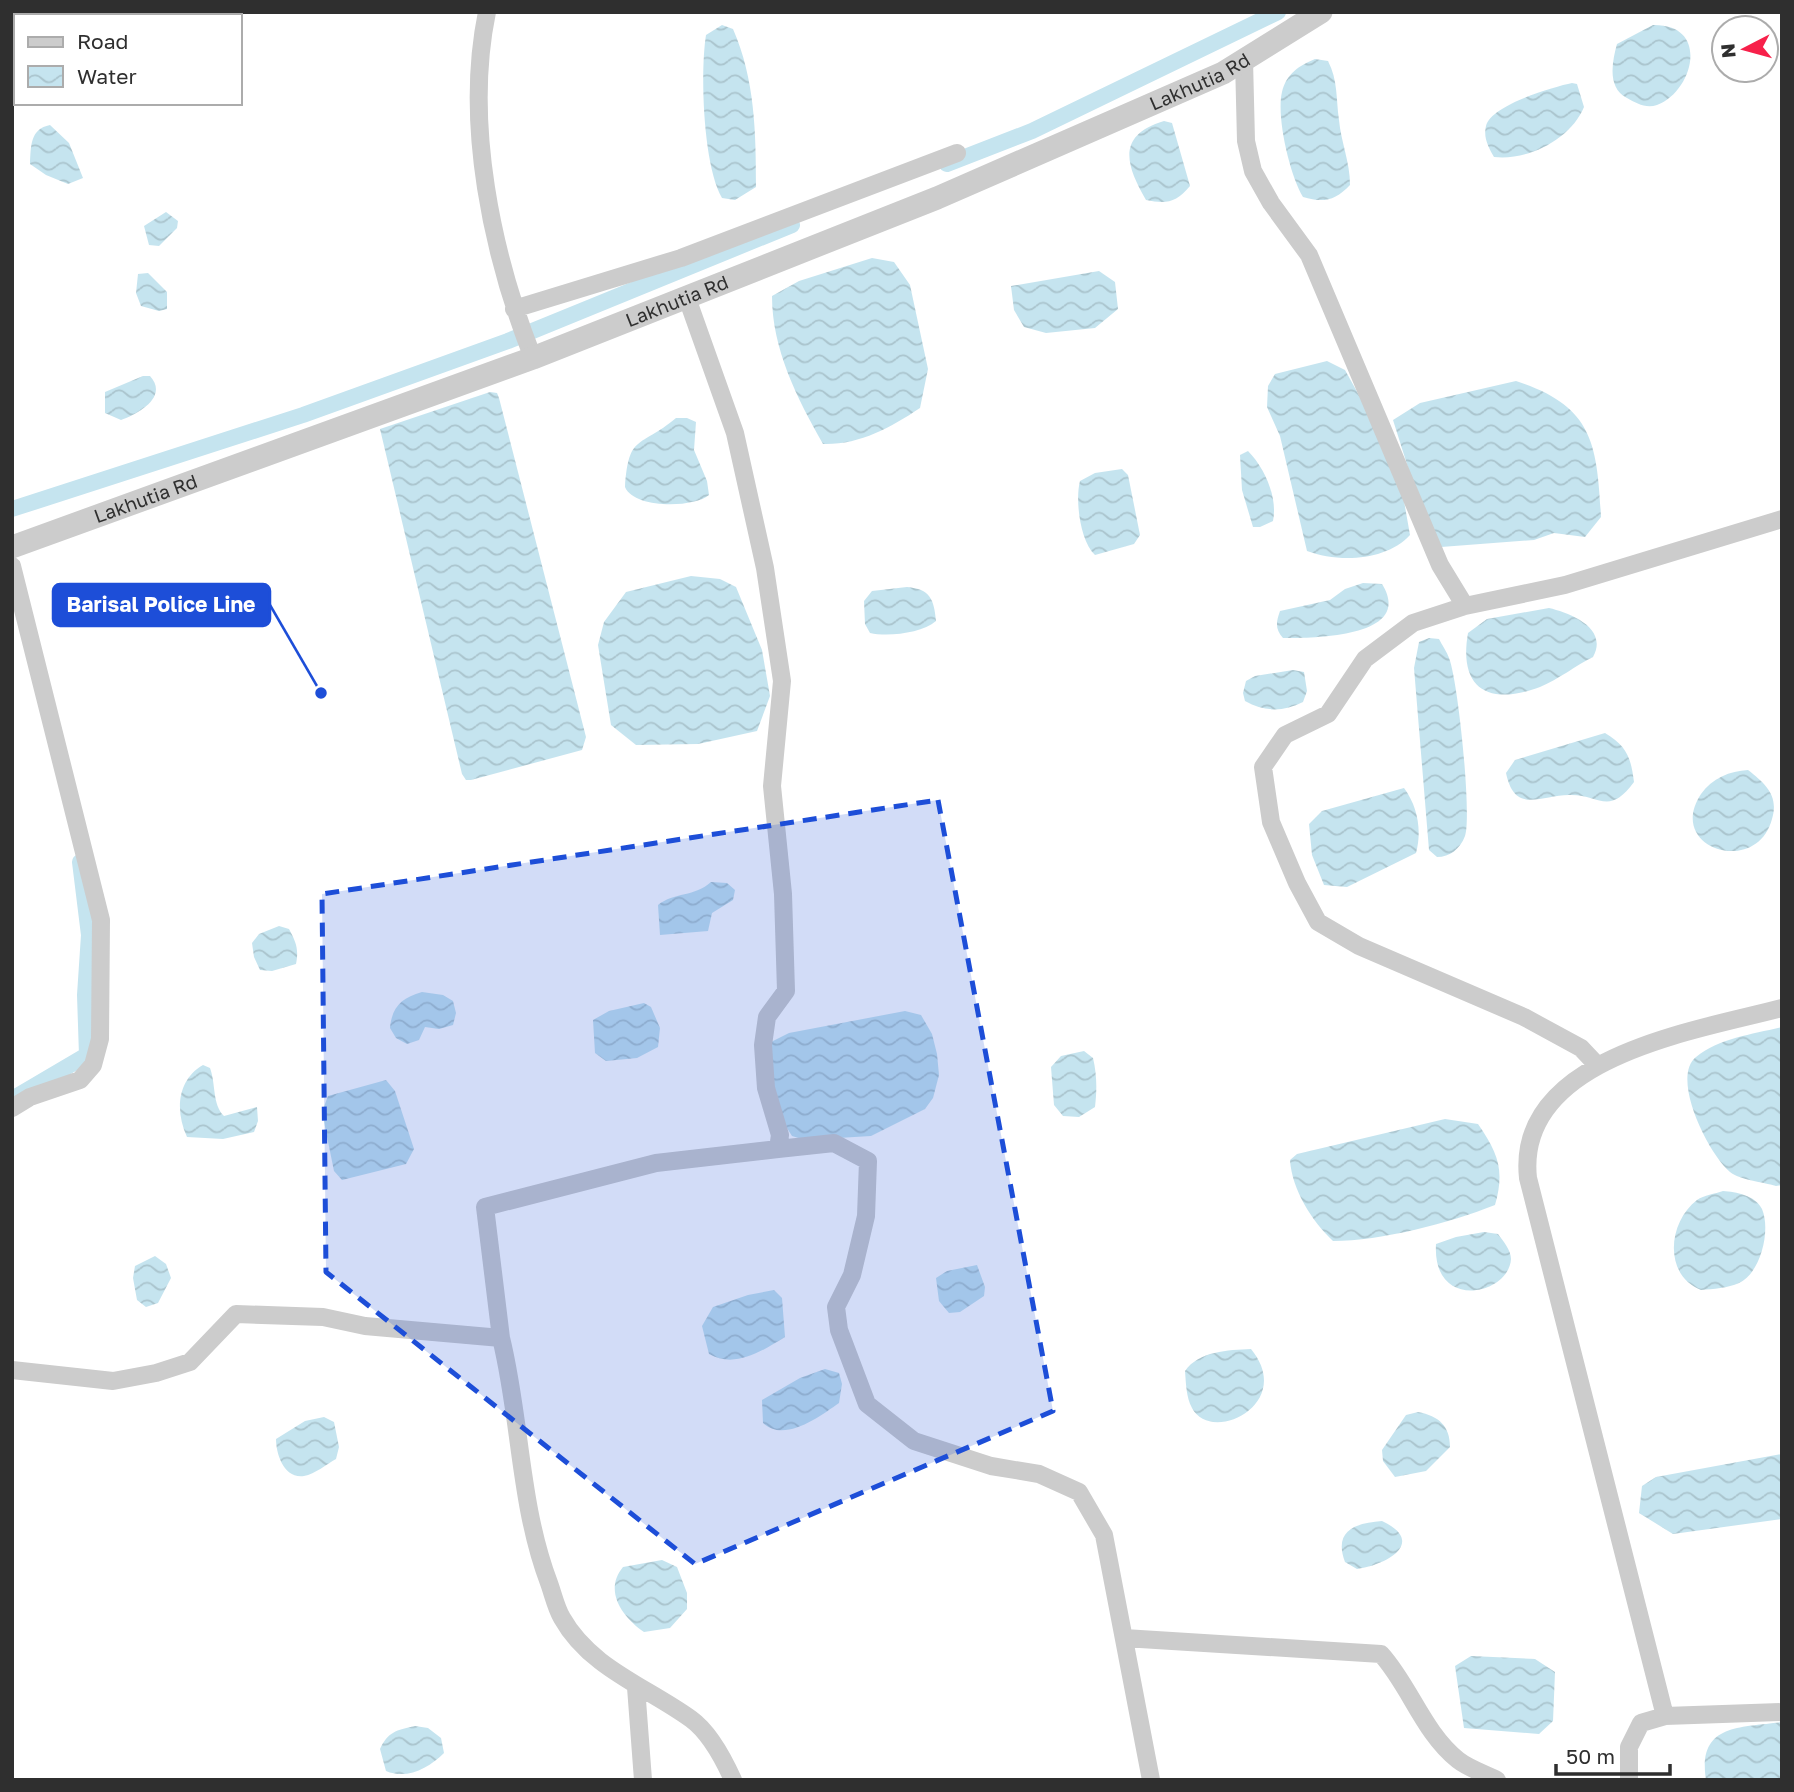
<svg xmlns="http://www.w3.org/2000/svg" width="1794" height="1792" font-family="'Golos Text',sans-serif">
  <defs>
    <pattern id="water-waves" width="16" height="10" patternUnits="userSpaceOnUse" patternTransform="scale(1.75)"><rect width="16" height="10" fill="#c5e4ef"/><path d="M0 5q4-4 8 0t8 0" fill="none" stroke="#aac4cd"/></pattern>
  </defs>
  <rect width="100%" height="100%" fill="#fff"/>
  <path fill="url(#water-waves)" d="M722,25L733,29C755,79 756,133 756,187L735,200L722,198C703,165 700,73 706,35Z
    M1653,25C1711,24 1693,92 1657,105C1646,109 1636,103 1627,98C1607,88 1612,62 1617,44Z
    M1315,59L1328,61C1338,80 1336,99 1339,120C1341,142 1350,162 1350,185C1335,201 1323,203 1303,197C1290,175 1276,117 1282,92C1286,74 1300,65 1315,59Z
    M1572,83L1577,84L1584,107C1571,139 1528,161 1494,157C1489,148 1483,138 1486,126C1491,105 1553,87 1572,83Z
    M1164,121L1172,123L1190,186C1176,203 1166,204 1146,200C1125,164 1117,135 1164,121Z
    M50,125L69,143L83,178L68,184L46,175L30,164C31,146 30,129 50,125Z
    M166,212L178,221L177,228L159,246L149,245L144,226Z
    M872,258L894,262L910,285L928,369L920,408C890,428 859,445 823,444C797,398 772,349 772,296L799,281Z
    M1099,271L1115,282L1118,309L1095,328L1046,333L1024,327L1014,310L1011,286Z
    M148,273L167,292V309L159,311L141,306L136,293L138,274Z
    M1327,361L1345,370L1365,406L1404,501L1410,535C1386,561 1339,563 1307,551L1280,436L1267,407L1268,386L1275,374Z
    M143,376H150C169,397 138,414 121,420L105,413V392Z
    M1516,381C1593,406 1597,443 1601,517L1585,537L1554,533L1534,540L1441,547L1423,515L1393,420L1420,403Z
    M490,392L497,393L499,398L586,737L582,750L471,780H466L462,774L380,429Z
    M676,418H687L696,422L694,450L707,481L709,495C694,508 634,509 625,487C629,433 639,449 676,418Z
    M1248,451C1264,467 1278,497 1273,521L1260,527H1253L1242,490L1240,455Z
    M1122,469L1128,475L1140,535L1134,544L1095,555C1080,541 1075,500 1080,481L1095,473Z
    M691,576L720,579L736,587L762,650L770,696L757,731L698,744L636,745L611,725L598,645L604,622L626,592Z
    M1363,583L1382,584C1415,637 1315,638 1283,638C1275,629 1276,622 1280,611L1330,600L1345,589Z
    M907,587C930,589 934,599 936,621C922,633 889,637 870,633L865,624L864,601L872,591Z
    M1549,608C1570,613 1609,628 1593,657C1575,666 1559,679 1540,687C1490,706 1458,690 1468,633L1487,619Z
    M1429,638L1439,639C1442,645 1447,652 1449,658C1458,680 1472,816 1465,836C1460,849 1450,857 1437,857L1429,850L1414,668L1419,642Z
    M1293,670L1304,672L1307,691L1303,702C1283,712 1265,712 1245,701L1243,693L1246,681L1255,676Z
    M1605,733C1627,746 1631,758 1634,782C1609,816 1600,795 1571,795C1542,794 1515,816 1506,773L1515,760Z
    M1748,770C1766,784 1779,796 1772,819C1757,877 1665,849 1701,794C1712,778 1730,771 1748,770Z
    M1404,788C1418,807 1422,831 1416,853L1347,887L1324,885L1312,855L1309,824L1322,811Z
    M711,882L727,883L735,890L733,900L712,913L708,931L660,935L658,905C674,892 695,897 711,882Z
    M279,926L289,929C296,942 299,949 296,964L272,971L260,970L254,957L252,943L259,934Z
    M422,992L443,995L453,1001L456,1013L453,1025L439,1029L425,1027L419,1040L407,1044L396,1038L390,1028C392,1007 401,998 422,992Z
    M644,1003L651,1007L660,1028L658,1047L637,1058L606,1061L595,1053L593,1020L609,1011Z
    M905,1011L921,1015L932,1034L937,1054L939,1075L933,1098L925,1109L871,1136L805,1140L792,1136L785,1125L769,1080L771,1042L789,1033Z
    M1782,1027V1185L1776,1186C1763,1182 1740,1180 1730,1172C1709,1155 1670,1078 1696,1057C1719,1038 1754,1034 1782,1027Z
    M1084,1051L1093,1058C1097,1075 1097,1090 1095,1107L1079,1117L1063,1116L1054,1105L1051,1067L1061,1056Z
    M203,1065L210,1068C216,1084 212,1104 224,1116L257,1107L258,1121L254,1132L223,1139L187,1137C175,1111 177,1080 203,1065Z
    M386,1080L395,1091L414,1149L406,1164L342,1180L334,1171L322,1112L328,1096Z
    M1445,1119L1478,1124C1498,1153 1505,1170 1495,1205C1450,1223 1381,1241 1333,1241C1312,1221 1292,1190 1290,1160L1297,1154Z
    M1723,1191C1736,1192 1755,1195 1762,1209C1771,1230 1761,1273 1739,1283C1728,1288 1713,1289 1701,1290C1663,1275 1668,1222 1697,1200C1704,1195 1715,1194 1723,1191Z
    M1484,1232L1498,1234C1503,1241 1511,1250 1511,1259C1509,1295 1432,1312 1436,1244L1456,1237Z
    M155,1256L166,1264L171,1278L158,1303L146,1307L137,1300L133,1278L135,1266Z
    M977,1265L985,1287L984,1296L960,1312L949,1313L939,1301L936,1278L947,1271Z
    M774,1290L782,1298L785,1337C762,1351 735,1369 709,1354L702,1326L713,1307L748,1295Z
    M1251,1349C1296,1404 1211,1445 1192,1408C1186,1397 1186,1383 1185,1371C1199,1351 1228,1350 1251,1349Z
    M825,1369L839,1373L842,1384L839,1403C819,1417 784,1443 763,1423L762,1400L800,1378Z
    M1418,1412C1439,1416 1450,1426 1450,1447L1426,1471L1395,1477L1383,1461L1382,1450L1406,1415Z
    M324,1417L334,1422L339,1447L336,1459C327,1464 315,1474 304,1476C284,1479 276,1454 276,1439L305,1421Z
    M1782,1454V1519L1673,1534L1639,1513L1642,1486L1656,1477Z
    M1382,1521C1427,1542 1387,1565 1357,1569L1345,1562C1333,1530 1356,1523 1382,1521Z
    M662,1560L677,1567L687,1593V1609L670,1628L644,1632C623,1618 603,1591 623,1567Z
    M1471,1656L1535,1659L1555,1672L1553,1721L1539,1734L1464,1728L1455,1666Z
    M1782,1722V1780H1706C1697,1723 1741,1728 1782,1722Z
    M415,1726L428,1728L441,1738L444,1753C429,1768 407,1780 386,1771L380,1749C388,1732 396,1730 415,1726Z"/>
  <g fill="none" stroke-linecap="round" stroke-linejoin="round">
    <path stroke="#c5e4ef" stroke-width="16" d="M947,164L1032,131L1278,12
      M12,509L303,415L508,341L792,225
      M14,1098L87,1055L85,995L89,935L80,862"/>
    <path stroke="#ccc" stroke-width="18" d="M487,12C464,123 492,254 533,358
      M1244,60L1246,141L1253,171L1271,203L1309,255L1440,565L1465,606
      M514,309L681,258L957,153
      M12,566L101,920L100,1039L93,1065L80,1080L30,1097L12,1108
      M1597,1065L1581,1048L1524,1017L1359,946L1318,922L1297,883L1271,822L1263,767L1285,735L1328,714L1365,659L1413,623L1465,606L1565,585L1782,519
      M778,1149L834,1143L868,1161L866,1216L852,1275L836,1307L839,1330L867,1404L914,1441L991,1466L1039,1474L1079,1492L1104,1535L1151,1780
      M501,1338L485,1207L656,1163L778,1149L780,1135L766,1088L763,1045L767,1017L786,991L783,894L772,786L782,681L765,568L735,433L687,298
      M12,1370L113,1381L156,1373L190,1362L236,1314L323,1317L365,1326L501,1338C521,1419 519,1504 549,1583C553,1594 556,1608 562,1618C590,1668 647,1687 691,1719C709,1732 724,1760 733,1780
      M1124,1638L1381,1654C1410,1686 1423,1732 1458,1760C1468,1768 1485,1774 1497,1780
      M636,1687L643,1780
      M1665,1716L1528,1178C1515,1057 1695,1031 1782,1008
      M1629,1780V1747L1641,1723L1665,1716L1782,1712"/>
    <path stroke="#ccc" stroke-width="23" id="s1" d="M12,547L533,358L937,198L1223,73L1321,12"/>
  </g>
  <path fill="#1d4ed8" fill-opacity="0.2" stroke="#1d4ed8" stroke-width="5" stroke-dasharray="14 9" stroke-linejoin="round" d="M938,800L1053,1411L695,1564L326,1272L322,894Z"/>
  <g text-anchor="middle" stroke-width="7" stroke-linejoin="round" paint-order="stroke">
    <g font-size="19" fill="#2f2f2f" stroke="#fff">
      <text dy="7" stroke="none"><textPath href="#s1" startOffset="1276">Lakhutia Rd</textPath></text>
      <text dy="7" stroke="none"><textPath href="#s1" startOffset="709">Lakhutia Rd</textPath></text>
      <text dy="7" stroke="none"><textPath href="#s1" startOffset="142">Lakhutia Rd</textPath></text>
    </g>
  </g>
  <path fill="none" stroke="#1d4ed8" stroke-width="2.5" d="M321 693L270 605"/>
  <circle fill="#1d4ed8" stroke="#fff" stroke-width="2.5" cx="321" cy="693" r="7"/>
  <rect fill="#1d4ed8" stroke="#1d4ed8" stroke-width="2.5" x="53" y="584" width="217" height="42" rx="7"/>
  <g font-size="21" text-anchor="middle" font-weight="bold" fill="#fff">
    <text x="161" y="612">Barisal Police Line</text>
  </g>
  <rect width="1794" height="1792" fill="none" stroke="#2f2f2f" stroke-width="28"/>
  <rect x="14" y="14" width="228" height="91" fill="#ffffff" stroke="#acacac" stroke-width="2"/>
  <rect x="28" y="37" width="35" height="10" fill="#cccccc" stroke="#acacac" stroke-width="2"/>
  <text x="77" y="49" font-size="21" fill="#2f2f2f">Road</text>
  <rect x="28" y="66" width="35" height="21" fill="url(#water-waves)" stroke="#acacac" stroke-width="2"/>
  <text x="77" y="84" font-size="21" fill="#2f2f2f">Water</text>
  <g transform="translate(1745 49) rotate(264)"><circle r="33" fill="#ffffff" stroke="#acacac" stroke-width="2"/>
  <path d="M0-5L12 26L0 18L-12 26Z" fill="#f7204a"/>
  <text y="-10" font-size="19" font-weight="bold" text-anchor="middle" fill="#2f2f2f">N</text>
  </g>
  <path d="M1556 1764v10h114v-10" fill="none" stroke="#2f2f2f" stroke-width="3.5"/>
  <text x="1566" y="1764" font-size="21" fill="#2f2f2f" stroke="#ffffff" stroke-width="5" paint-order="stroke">50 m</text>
</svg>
